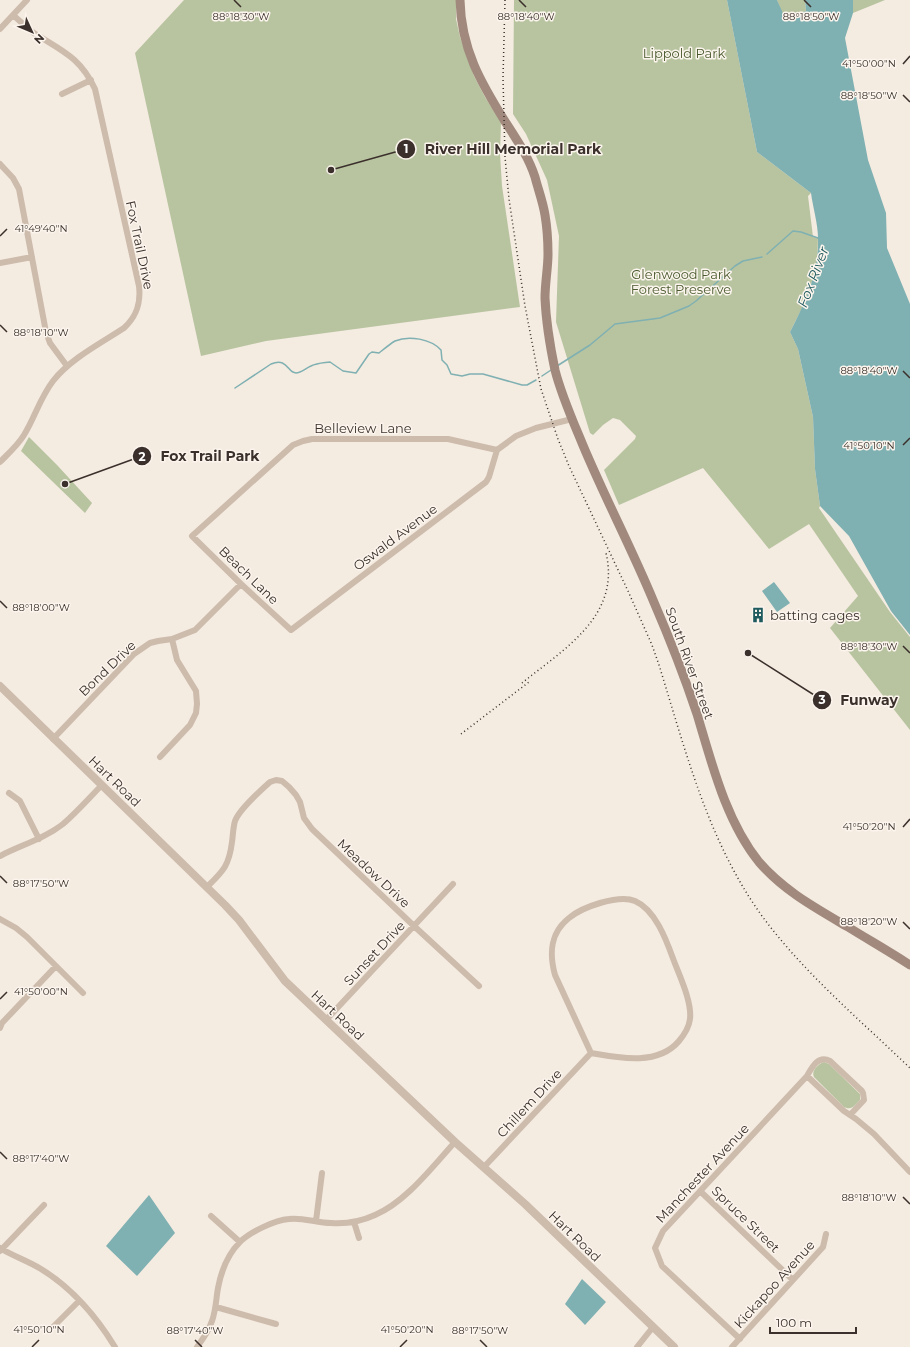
<svg xmlns="http://www.w3.org/2000/svg" width="910" height="1347" font-family="Montserrat,sans-serif">
  <rect width="100%" height="100%" fill="#f4ebe1"/>
  <path fill="#b8c4a0" d="M184,0H456V19L460,37L474,76L485,97L501,122L500,154L502,186L520,307L266,341L201,356L135,53Z
    M514,0H727L757,152L811,193L808,196L813,237L818,238L817,266L805,302L790,332L798,349L813,417L815,469L820,506L819,508L890,612L910,637V730L830,628L858,596L809,524L769,549L703,468L619,505L604,470L635,439L636,436L620,420L613,418L603,425L593,435L590,433L556,322L559,236L547,180L526,134L513,114Z
    M777,0H805L806,11L785,20Z
    M853,0H885L853,13Z
    M29,437L57,465L92,503L85,513L21,451Z
    M824,1062L829,1064L860,1094V1100C855,1105 852,1111 844,1107L814,1077C811,1071 818,1064 824,1062Z"/>
  <path fill="#7fb0b2" d="M727,0H777L786,20L806,11L805,0H853V13L845,38L868,160L886,213L887,248L910,304V635L891,611L849,536L820,506L815,469L813,417L798,349L790,332C805,303 819,273 818,239C818,224 813,208 811,193L757,152Z
    M774,582L790,603L777,612L762,591Z
    M149,1195L175,1233L137,1276L106,1246Z
    M582,1279L606,1302L585,1325L565,1304Z"/>
  <g fill="none" stroke-linecap="round" stroke-linejoin="round">
    <path stroke="#7fb0b2" stroke-width="1.5" d="M767,254L793,231L801,232L818,238
      M557,366L590,345L615,324L660,318L689,306L696,301L735,266L743,261L762,257
      M542,376L551,370
      M235,388L271,364C288,357 287,373 296,373C301,373 306,368 311,366C317,363 323,363 330,362L343,371L356,373L369,354L372,352L379,353C384,349 390,344 395,341C409,335 431,339 441,350L442,360L447,365L451,374L462,376L470,374H483L522,385H527L536,380"/>
    <path stroke="#cdbbac" stroke-width="6" d="M0,29L27,0
      M62,94L91,80
      M0,164L13,178L19,189L46,332L50,343L67,366
      M0,263L32,257
      M312,439H448L497,450L489,477L486,482L291,630L241,584L192,536L293,445L303,441Z
      M497,450L516,436L536,428L572,419
      M0,462C8,454 18,445 24,435C35,417 40,398 53,381C70,359 101,343 124,328C137,316 141,303 139,286L95,89C80,57 62,51 34,33C27,28 20,21 13,15
      M53,739L134,654L150,643L158,641L172,639L195,630L241,584
      M160,757L190,725L196,713L197,704L196,691L177,660L172,639
      M9,793L20,801L39,839
      M0,856C21,845 44,839 63,824C77,812 89,798 102,785
      M207,887C223,871 229,866 232,842C233,835 233,828 235,821C239,810 261,790 270,782L276,780L282,781L289,787L296,795L300,802L304,818L312,829L414,926L479,986
      M0,919L16,928L27,937L83,993
      M326,1020L453,884
      M0,1028L2,1023L56,966
      M807,1076L844,1111L856,1119L874,1134L910,1172
      M484,1167L591,1053L555,975C549,953 550,933 569,918C582,907 619,894 635,901C656,910 667,942 674,961C680,977 692,1002 690,1019C689,1027 684,1035 679,1041C658,1066 619,1058 591,1053
      M700,1191L793,1280
      M211,1216L240,1242
      M316,1221L322,1173
      M354,1222L359,1238
      M0,1248C13,1256 28,1261 41,1269C72,1288 96,1316 115,1347
      M0,1251L44,1205
      M216,1307L276,1324
      M54,1326L79,1301
      M740,1339L662,1266L655,1248L663,1231L807,1076C812,1067 818,1055 830,1061L862,1091L863,1093L864,1100L850,1115
      M197,1347C203,1339 209,1330 212,1321C216,1310 216,1299 218,1288C221,1272 228,1254 240,1242C250,1232 275,1220 289,1219C302,1217 317,1223 331,1223C345,1224 362,1221 375,1215C406,1202 433,1166 455,1142
      M637,1347L653,1327
      M732,1347L823,1247L826,1234"/>
    <path stroke="#cdbbac" stroke-width="8" d="M0,686L225,905L239,920L285,981L455,1142L525,1204L674,1347"/>
    <path stroke="#a18a7d" stroke-width="9" d="M460,0C461,49 481,83 506,123C517,140 529,158 535,177C538,189 543,202 545,215C547,227 548,241 548,254C548,268 545,283 545,298C546,322 550,346 555,370C561,394 572,419 582,443C604,496 631,547 653,600C669,637 684,675 697,714C712,764 726,821 759,862C784,891 816,908 848,927C869,940 890,952 910,965"/>
    <path stroke="#3b302b" stroke-width="1.5" stroke-dasharray="1 3" stroke-linecap="butt" d="M505,0L503,78L505,157L509,199L525,306L541,389L558,439L569,466L628,591L652,645L659,665C686,752 708,841 762,916C804,973 859,1019 910,1068
      M522,683C564,649 621,616 606,553
      M461,734L529,682"/>
  </g>
  <path fill="none" stroke="#3b302b" stroke-width="1.5" d="M234,0L241,7M519,0L526,7M804,0L811,7M903,64L910,56M903,95L910,102M0,236L7,229M0,325L7,332M903,371L910,378M903,445L910,438M0,601L7,608M903,646L910,653M903,827L910,819M0,876L7,883M903,922L910,929M0,999L7,992M0,1152L7,1159M903,1197L910,1204M195,1340L202,1347M480,1340L487,1347M32,1347L39,1340M400,1347L407,1340"/>
  <defs>
    <g id="building-bare" transform="scale(1.2)"><path d="M-4-6H4V6H1V3H-1V6H-4ZM-2.5-4.3h1.7v1.8h-1.7ZM.8-4.3h1.7v1.8H.8ZM-2.5-1h1.7V.8h-1.7ZM.8-1h1.7V.8H.8Z" fill="#1f5a5e" stroke="#fbf5ee" stroke-width="2.5" paint-order="stroke"/></g>
  </defs>
  <g fill-rule="evenodd">
    <use href="#building-bare" x="758" y="615"/>
  </g>
  <g text-anchor="middle" stroke-width="3" stroke-linejoin="round" paint-order="stroke">
    <g font-size="13" fill="#4a5a2e" stroke="#fbf5ee">
      <text x="684" y="58">Lippold Park</text>
      <text x="681" y="279">Glenwood Park<tspan x="681" dy="15">Forest Preserve</tspan></text>
    </g>
    <g font-size="13" fill="#3b302b" stroke="#fbf5ee">
      <text transform="translate(140 245) rotate(78)" y="5">Fox Trail Drive</text>
      <text x="363" y="433">Belleview Lane</text>
      <text transform="translate(395 537) rotate(-37)" y="5">Oswald Avenue</text>
      <text transform="translate(249 575) rotate(44)" y="5">Beach Lane</text>
      <text transform="translate(690 663) rotate(70)" y="5">South River Street</text>
      <text transform="translate(107 668) rotate(-44)" y="5">Bond Drive</text>
      <text transform="translate(115 781) rotate(44)" y="5">Hart Road</text>
      <text transform="translate(374 873) rotate(43)" y="5">Meadow Drive</text>
      <text transform="translate(374 953) rotate(-47)" y="5">Sunset Drive</text>
      <text transform="translate(338 1015) rotate(43)" y="5">Hart Road</text>
      <text transform="translate(529 1103) rotate(-47)" y="5">Chillem Drive</text>
      <text transform="translate(702 1173) rotate(-47)" y="5">Manchester Avenue</text>
      <text transform="translate(746 1219) rotate(44)" y="5">Spruce Street</text>
      <text transform="translate(575 1236) rotate(44)" y="5">Hart Road</text>
      <text transform="translate(774 1284) rotate(-48)" y="5">Kickapoo Avenue</text>
    </g>
    <g font-size="13" fill="#3b302b" stroke="#fbf5ee" text-anchor="start">
      <text x="770" y="620">batting cages</text>
    </g>
    <g font-size="14" font-style="italic" fill="#1f5a5e" stroke="#fbf5ee">
      <text transform="translate(813 277) rotate(-69)" y="5">Fox River</text>
    </g>
  </g>
  <g font-size="10" text-anchor="middle" fill="#3b302b" stroke="#fbf5ee" stroke-width="3" stroke-linejoin="round" paint-order="stroke">
    <text x="526" y="20">88°18'40"W</text>
    <text x="811" y="20">88°18'50"W</text>
    <text x="241" y="20">88°18'30"W</text>
    <text x="869" y="67">41°50'00"N</text>
    <text x="869" y="99">88°18'50"W</text>
    <text x="41" y="232">41°49'40"N</text>
    <text x="41" y="336">88°18'10"W</text>
    <text x="869" y="374">88°18'40"W</text>
    <text x="869" y="449">41°50'10"N</text>
    <text x="41" y="611">88°18'00"W</text>
    <text x="869" y="650">88°18'30"W</text>
    <text x="869" y="830">41°50'20"N</text>
    <text x="41" y="887">88°17'50"W</text>
    <text x="869" y="925">88°18'20"W</text>
    <text x="41" y="995">41°50'00"N</text>
    <text x="41" y="1162">88°17'40"W</text>
    <text x="869" y="1201">88°18'10"W</text>
    <text x="39" y="1333">41°50'10"N</text>
    <text x="407" y="1333">41°50'20"N</text>
    <text x="195" y="1334">88°17'40"W</text>
    <text x="480" y="1334">88°17'50"W</text>
  </g>
  <path fill="none" stroke="#3b302b" stroke-width="1.5" d="M331 170L406 149M65 484L142 456M748 653L822 700"/>
  <g fill="#3b302b" stroke="#fbf5ee" stroke-width="1.5">
    <circle cx="331" cy="170" r="4"/>
    <circle cx="65" cy="484" r="4"/>
    <circle cx="748" cy="653" r="4"/>
    <circle cx="406" cy="149" r="10"/>
    <circle cx="142" cy="456" r="10"/>
    <circle cx="822" cy="700" r="10"/>
  </g>
  <g font-size="12" text-anchor="middle" font-weight="bold" fill="#fff">
    <text x="406" y="153">1</text>
    <text x="142" y="461">2</text>
    <text x="822" y="704">3</text>
  </g>
  <g font-size="14" text-anchor="middle" font-weight="bold" fill="#3b302b" stroke="#fbf5ee" stroke-width="3" stroke-linejoin="round" paint-order="stroke">
    <text x="513" y="154">River Hill Memorial Park</text>
    <text x="210" y="461">Fox Trail Park</text>
    <text x="869" y="705">Funway</text>
  </g>
  <g transform="translate(32 32) rotate(134)" stroke="#fbf5ee" stroke-width="3" paint-order="stroke">
  <path d="M0-3L7 15L0 10L-7 15Z" fill="#3b302b"/>
  <text y="-6" font-size="11" font-weight="bold" text-anchor="middle" fill="#3b302b">N</text>
  </g>
  <path d="M770 1327v6h86v-6" fill="none" stroke="#3b302b" stroke-width="2"/>
  <text x="776" y="1327" font-size="12" fill="#3b302b" stroke="#fbf5ee" stroke-width="3" paint-order="stroke">100 m</text>
</svg>
